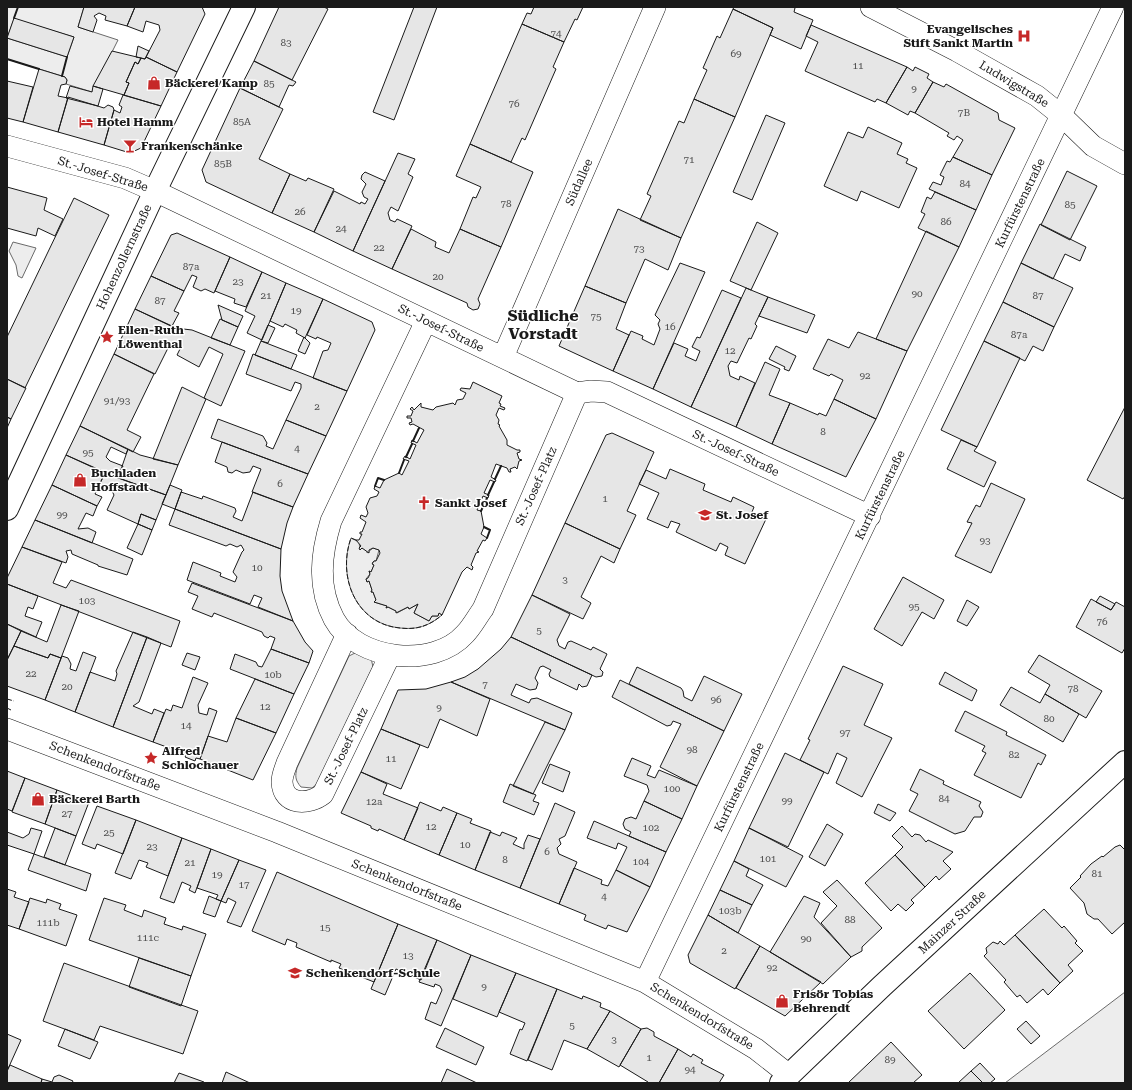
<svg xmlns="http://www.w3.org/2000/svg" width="1132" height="1090" font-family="'Roboto Serif',serif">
  <rect width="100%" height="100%" fill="#fff"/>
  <path fill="#ededed" stroke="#6a6a6a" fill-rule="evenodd" d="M7,7H84L78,27L118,40L92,92L66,84L67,80L65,77L7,59ZM14,19L74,37L67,57L7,38Z
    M13,242L36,248L22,278L18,276L16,265L9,251Z
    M351,538L359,542L360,550L362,548L367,550V553L373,548L379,550L376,561H374L372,563L374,565L371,572L369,571L370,574L366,579L367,582L369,581L372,590L371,592H373L376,600L374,602L387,606L386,608L388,607L396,611L397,613L408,607L409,609L418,604L414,613L429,621L432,616H438L439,613L442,615C429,626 417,630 400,628C356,624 337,577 351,538Z
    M357,652L371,658L373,667L317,784L312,788L301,787C295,780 295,776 297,768L349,656Z
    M1125,992V1083H1005Z"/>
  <path fill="#e6e6e6" stroke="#1a1a1a" d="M84,7H135L127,26L105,20L106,16L99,13L94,16L97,20L93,32L78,27Z
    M135,7H202L205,14L177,72L146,57L160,30L159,25L146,21L143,32L127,26Z
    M279,7H324L328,9L292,80L254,61Z
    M414,7H437L394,120L373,112Z
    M534,7H583L577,20L575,19L564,42L522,24L527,13L531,14Z
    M734,7H793L795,8L794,12L813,20L801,49L770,35L773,28L733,9Z
    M733,9L773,28L735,117L694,99L707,70L703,68L717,36L720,38Z
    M14,18L74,37L67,57L7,38Z
    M522,24L564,42L553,67L556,69L525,140L522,138L511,162L470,144Z
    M811,25L907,67L886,103L877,99L875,102L805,71L818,42L806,36Z
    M138,46L149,51L145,59L136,57Z
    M112,51L141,58L138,64L135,62L126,82L129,83L124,95L93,86Z
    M146,57L177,72L161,106L124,95L129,83L126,82L135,62L138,64L141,58L145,59Z
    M254,61L296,82L293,86L289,85L279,107L240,88Z
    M907,67L913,71L915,67L929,74L927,78L933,82L915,113L910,111L908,115L886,103Z
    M39,69L65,77L67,80L66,84L61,85L58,96L68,98L58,132L23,122Z
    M7,81L33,87L23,122L7,118Z
    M933,82L944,87L946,84L998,113L999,120L1015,128L992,175L953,157L963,140L957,136L954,140L947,136L949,133L915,113Z
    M70,86L92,92L93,86L103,89L98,106L66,98Z
    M240,88L283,109L259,159L290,174L272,213L206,182L202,170Z
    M123,95L161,106L141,148L130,153L104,145L114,110L120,113L122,107L119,105Z
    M68,97L104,108L108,105L113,107L114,110L104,145L58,132Z
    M694,99L735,117L681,238L640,220L651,196L647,194L679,121L684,123Z
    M766,115L785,123L752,200L733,192Z
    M868,127L902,143L897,154L908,159L906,163L917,168L899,208L861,191L857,201L824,186L848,132L863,138Z
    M470,144L533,172L501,247L460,229L473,197L476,198L481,187L456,176Z
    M398,153L415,159L408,174L413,177L398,211L391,207L388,213L390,220L395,222L397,219L412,226L392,269L353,251Z
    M953,157L992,175L976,210L929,189L933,182L941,185L944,177L940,175L947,161L950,162Z
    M1067,171L1097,186L1070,240L1041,225Z
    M365,172L385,181L353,251L314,232L334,191L360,204L361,202L365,204L368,199L364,197L362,192L366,184L361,179L362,175Z
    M290,174L306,181L308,178L334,189L314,232L272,213Z
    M7,187L47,198L44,210L63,219L55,236L38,228L36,236L7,228Z
    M935,192L976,210L959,247L918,228L925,214L921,212L927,197L931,199Z
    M74,198L109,215L25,388L7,379V337Z
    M618,209L681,238L668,270L645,259L626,303L585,286Z
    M757,222L778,233L751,290L730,281Z
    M1040,224L1086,247L1080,261L1065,254L1053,279L1021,263Z
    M411,229L436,242L435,247L449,253L460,229L501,247L478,299L480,304L478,309L473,310L468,307L467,303L392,269Z
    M926,231L959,247L907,351L876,339Z
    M177,233L230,257L214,293L205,289L201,291L193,287L197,277L192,275L184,291L151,276L171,235Z
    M230,257L262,272L246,307L234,303L235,299L215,291Z
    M680,263L705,272L653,389L613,371L631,331L643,336L642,339L654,345L660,329L658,324L660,320L655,315Z
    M1021,263L1073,288L1054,327L1003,302Z
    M262,272L286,283L262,340L247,333L255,316L245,311Z
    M151,276L184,291L174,311L179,313L172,326L135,309Z
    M286,283L323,299L305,338L296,333L297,330L285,324L283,327L270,321Z
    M585,286L626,303L616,329L629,335L613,371L559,346Z
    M746,288L768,297L755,324L757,326L751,339L749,338L737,363L731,361L728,366L730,376L739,380L740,376L755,383L736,427L691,407Z
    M722,290L741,298L691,407L653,389L674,343L688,349L685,356L696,361L700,351L692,347L697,337L700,338Z
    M768,297L815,315L807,333L759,316Z
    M323,299L372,322L375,330L347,391L313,378L323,351L328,350L331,343L317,337L316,339L307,335Z
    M1003,302L1054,327L1043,351L1033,346L1025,361L984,341Z
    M218,305L243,316L238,327L222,320Z
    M135,309L175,328L192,330L245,351L221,406L204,398L223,354L209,347L199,367L177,355L181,347L171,342L155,374L114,354Z
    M220,319L238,327L230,345L211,338Z
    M268,325L275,328L268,343L261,341Z
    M858,332L907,351L876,419L834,399L843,380L831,374L829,376L813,369L828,339L849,348Z
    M304,337L310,343L305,354L298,351Z
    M261,341L297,355L291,369L255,355Z
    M984,341L1020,358L977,447L941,430Z
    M776,346L796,356L789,371L784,369L785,367L769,359Z
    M114,354L154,374L127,430L141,437L133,452L80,426Z
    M253,354L347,391L326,436L286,420L301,388V384L295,382L291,391L246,374Z
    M765,362L780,369L769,395L790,403L772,444L736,427Z
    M7,379L26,388L11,419L7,417Z
    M473,382L502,396L499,403L501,404L500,406L505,408L504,410L499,408L496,415L499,420L498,424L500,425L499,426L507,440V445L517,450H520V452L517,453L519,459L522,460L519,461L517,469L515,467L510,469L511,472H509L507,468L496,464L491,477L496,480L495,482L490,480L484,493L489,495L488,498L483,496L477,510L481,511L484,527L481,534L487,538L485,541L483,540L477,551L479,552L476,553L471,565L473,567L472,570L467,567L462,572L442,615L439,613L438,616H432L429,621L414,613L418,604L409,609L408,607L396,613V611L388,607L386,608L387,606L374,602L376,600L373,592H371L372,590L369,581L367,582L366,579L368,578L370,574L369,571L371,572L374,565L372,564L374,561H376L380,553L379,550L373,548L369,550V553L362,548L360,550L359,548L361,546L356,540H359L362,534H360V532H362L366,522L360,518L361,515L366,517L368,513L366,507L370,498L377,496L379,492L374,489L375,486L380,488L384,480L399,473L402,475L409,461L403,459L405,456L410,459L416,445L411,443L412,440L417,443L424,430L413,424L410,425L409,423L412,422L411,418H407V416H411L413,411L410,409L412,407L414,410L421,403V407L433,410L436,407L453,403L455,405L457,400L463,399L466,393L460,390L461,388L470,389Z
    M182,387L206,399L178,465L153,459Z
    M834,399L876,419L846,477L772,444L790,403L818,415L819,413L826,416Z
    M1125,407V496L1123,499L1087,480Z
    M7,417L11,419L7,428Z
    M218,419L263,436L267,443L266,446L273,449L286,420L326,436L308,474L211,438Z
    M80,426L128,449L126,454L111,447L106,457L110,461L123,466L118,478L66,455Z
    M612,433L654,452L627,511L636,515L620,549L565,523L606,435Z
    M961,440L977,447L974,451L996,462L984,487L947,469Z
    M222,442L308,474L293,507L252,492L261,469L253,466L250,472L243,473L236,470L232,473L228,472L227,467L215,462Z
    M128,449L140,455L178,465L166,495L118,478Z
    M66,455L105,473L95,494L102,497L97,506L52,485Z
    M670,469L705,484L703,490L731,502L733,497L754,507L752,512L766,519L745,564L725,555L728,547L720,543L716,551L676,532L680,524L671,521L668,528L647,519L659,493L639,484L646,470L666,479Z
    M105,473L166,495L156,520L141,514L138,524L107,510L114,495L112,491L99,485Z
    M991,483L1025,499L991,573L955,556L972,523L967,522L976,505L980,507Z
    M52,485L97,506L93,516L86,513L78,529L88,528L96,532L92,543L35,520Z
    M170,485L182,490L175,509L162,504Z
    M181,492L202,499L203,496L235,508L236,511L233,517L242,521L253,492L293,507L287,523L281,549L175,509Z
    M175,509L281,549L280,576L282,591L293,621L258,607L262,598L254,595L250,604L187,580L193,562L221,573L220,576L235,582L237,577L233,572L242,552L244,550L241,545L237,547L230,544L226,546L169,525Z
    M141,514L156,520L152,530L138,524Z
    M35,520L133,559L127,575L98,566V565L72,554L71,550L66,551L68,557L66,563L22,547Z
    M565,523L620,549L614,563L601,556L581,597L591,603L583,619L532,595Z
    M138,524L152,530L142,555L127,548Z
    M22,547L62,562L53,583L66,588L71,580L180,621L171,647L7,584V578Z
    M903,577L944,600L934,619L922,612L902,646L874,629Z
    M192,583L293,621L305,642L313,651L309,663L271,649L275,638L270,636L268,638L264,636L262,632L214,613L212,617L192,609L198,596L188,592Z
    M7,584L38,596L33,609L28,607L25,616L42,622L36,637L7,624Z
    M532,595L570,614L557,640L559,646L565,649L568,642L571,641L591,650L593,647L607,654L600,669L603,672L602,676L596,677L511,637Z
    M1100,596L1115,604L1111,610L1096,602Z
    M1091,599L1111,610L1116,602L1125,607V648L1122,653L1076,627Z
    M967,600L979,607L967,626L957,621Z
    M61,605L79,611L61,658L50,654L48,658L14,646L21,631L47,642Z
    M7,624L21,631L7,660Z
    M133,632L147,637L113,727L75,712L90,672L115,681L117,674L116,671Z
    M147,637L161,643L139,702L133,706L152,714L154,709L164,713L153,742L113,727Z
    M511,637L592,675L587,686L582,687L579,684L577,690L550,677L549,674L551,670L543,666L540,667L535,678L538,683L536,689L530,690L516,684L511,695L529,703L531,699L537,698L572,713L565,730L451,682L465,677L478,669L501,649Z
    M14,646L48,658L50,654L61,658L45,700L7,686V660Z
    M271,649L309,663L294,694L230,669L235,654L256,662L258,666L262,667Z
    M83,652L96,657L75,712L45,700L62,656L68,658L71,664L70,669L76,671Z
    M187,653L200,657L195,670L182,665Z
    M1039,655L1102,691L1086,718L1045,694L1050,685L1028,672Z
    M843,666L883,684L864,725L892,738L862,797L836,783L847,758L837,753L828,774L800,760L810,740L808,739Z
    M637,667L681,688L683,691L684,697L692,701L704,676L742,694L724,731L629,684Z
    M945,672L977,690L972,701L939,684Z
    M193,677L208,683L198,705L199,713L207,715L209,708L217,711L200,759L196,758L195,761L185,757L186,755L183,753L153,742L166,709L171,711L173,705L182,708Z
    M255,679L294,694L276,733L236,718Z
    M620,680L724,731L697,786L660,767L681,724L673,721L671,725L667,726L612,697Z
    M451,682L490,699L477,736L440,719L428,748L381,729L398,690L426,689Z
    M1011,687L1040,703L1045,694L1079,714L1063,742L1000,705Z
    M965,711L1007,732L1006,735L1046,755L1041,765L1038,763L1021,798L974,775L986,753L982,751L985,746L955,731Z
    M236,718L276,733L253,780L200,759L208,736L227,742Z
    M545,722L565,730L533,794L513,786Z
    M381,729L420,745L401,789L361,772Z
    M785,753L824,772L788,847L749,828Z
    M632,758L651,766L647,775L655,778L659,770L697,786L682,819L644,801L649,791L647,785L624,776Z
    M550,764L570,772L563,792L542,783Z
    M920,769L944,781L943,784L981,802L979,806L983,812L981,817H974L965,831L955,834L909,811L918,794L910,790Z
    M7,771L25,778L12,811L7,809Z
    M361,772L387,784L383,794L418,808L404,840L379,829L378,831L371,828V826L341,813Z
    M25,778L57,790L45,824L12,812Z
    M510,784L536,795L533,801L539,803L534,815L503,802Z
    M57,790L89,802L76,836L45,824Z
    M644,801L682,819L666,852L629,836L631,832L625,829L623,824L625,819L631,817L636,819Z
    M420,802L441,811L443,807L457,813L439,855L404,840Z
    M555,803L575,812L565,836L559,839L561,844L557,848L559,854L577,862L559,904L520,888Z
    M878,804L896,813L890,821L874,813Z
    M97,806L136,820L123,854L97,844L95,849L82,844Z
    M457,813L472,819L470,823L491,831L475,870L439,855Z
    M136,820L182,838L168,876L146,867L148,863L139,860L131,879L115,873Z
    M594,821L666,852L650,887L616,870L627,847L618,843L616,849L587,838Z
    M827,824L843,834L825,866L809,857Z
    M902,826L912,837L915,834L920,835L926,842L928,840L953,852L943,861L951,869L939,880L936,876L925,887L895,855L903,847L892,836Z
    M31,828L42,831L34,854L7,845V832L23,838L29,834Z
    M55,828L76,836L65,865L44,857Z
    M749,828L803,856L786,887L734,861Z
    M490,832L500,836L502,832L517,838L513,844L524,849V844L528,835L540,839L520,888L475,870Z
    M182,838L211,849L195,893L189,890L191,886L182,882L174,903L160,898Z
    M1120,845L1125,850V922L1112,934L1098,919H1094L1087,914L1084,903L1070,888L1081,877L1080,876L1091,864L1102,856L1103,857L1115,847Z
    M211,849L239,860L221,901L216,899L218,895L197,888Z
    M34,854L91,874L86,891L28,870Z
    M895,855L925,887L911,900L914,903L906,911L898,904L891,911L865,883Z
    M239,860L266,870L241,927L227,922L236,902L228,898L226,903L221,901Z
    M734,861L749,869L746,876L763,885L752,905L720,890Z
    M574,868L602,880L601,884L608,886L616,870L650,887L627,932L608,925L606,929L584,920L586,915L559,904Z
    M277,872L398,924L374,982L339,968L341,964L331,960V962L296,947L297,943L287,939L285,945L252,931Z
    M837,880L882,928L862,947V951L851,957L821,923L837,906L823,892Z
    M7,889L16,892L14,897L29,902L19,929L7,925Z
    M720,890L752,905L738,933L708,915Z
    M209,896L221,901L215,917L203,913Z
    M804,896L820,903L814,917L851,957L823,984L770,952Z
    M30,898L46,903L47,899L61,904L59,909L77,915L66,946L19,929Z
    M104,898L126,905L124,910L142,917L144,910L166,918L164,924L182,930L183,926L206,934L191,976L89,940Z
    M1044,909L1062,928L1064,926L1077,941L1075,943L1083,951L1068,965L1073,971L1060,983L1015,935Z
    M708,915L760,946L735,989L690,963L688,955Z
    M398,924L437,940L421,980L396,969L385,995L371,989Z
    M1015,935L1060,983L1048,995L1043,989L1027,1003L1020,995L1017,997L1004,982L1006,980L984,956L987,953L986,948L993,942L998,944L1000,941L1004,945Z
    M437,940L471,955L441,1026L425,1019L431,1002L436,1004L442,990L440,986L435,984L434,987L419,982Z
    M760,946L821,982L785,1016L736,988Z
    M471,955L516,973L497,1017L453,999Z
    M139,958L191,976L181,1006L129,987Z
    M64,963L198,1011L183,1054L100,1026L94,1040L43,1021Z
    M516,973L557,989L527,1061L510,1054L520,1029L522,1030L525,1023L499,1012Z
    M970,973L1005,1010L964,1049L928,1011Z
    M557,989L582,999L583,996L601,1003L600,1007L610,1011L587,1049L564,1040L552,1070L528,1060Z
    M610,1011L641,1029L619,1067L587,1049Z
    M1026,1021L1040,1036L1031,1044L1017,1029Z
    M445,1028L484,1047L476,1065L436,1047Z
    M647,1028L654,1032V1036L678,1049L659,1083H647L648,1082L620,1065L641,1029Z
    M65,1029L98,1042L90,1059L58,1046Z
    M7,1034L21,1040L7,1071Z
    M891,1042L922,1075L913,1083H848Z
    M678,1049L691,1057L693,1054L703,1060L701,1063L724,1075L719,1083H659Z
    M980,1063L995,1079L990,1083H983L971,1071Z
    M10,1065L42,1079L41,1083H7V1071Z
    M447,1069L477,1083H441Z
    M971,1071L983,1083H958Z
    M226,1072L250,1083H222Z
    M179,1073L204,1082L205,1083H174Z
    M59,1075L73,1081L72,1083H41L42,1079L52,1082L54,1077Z"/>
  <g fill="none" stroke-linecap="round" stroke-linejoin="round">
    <g stroke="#1a1a1a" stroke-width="22">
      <path id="minor" d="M871,7L957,51L1037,96L1062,116L1093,146L1125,164
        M7,146L125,178L155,191L577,393L591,391L607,392L870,516
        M426,321L331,521C321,554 317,587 334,619C357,661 434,669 465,634C472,627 477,617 483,609L577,393
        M503,357L655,7
        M347,634L287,763C285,769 282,775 282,782C283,806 309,805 323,794L390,655
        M7,729L277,832L645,982L756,1049L789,1075
        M645,982L1113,7"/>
    </g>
    <g stroke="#1a1a1a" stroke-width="24">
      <path id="tertiary" d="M7,509L155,191L244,7
        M781,1083L882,986L1125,762"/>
    </g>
    <use href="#minor" stroke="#fff" stroke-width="21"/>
    <use href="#tertiary" stroke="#fff" stroke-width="22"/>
    <path stroke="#1a1a1a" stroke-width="1" stroke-dasharray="5 2" stroke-linecap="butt" d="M356,540L351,538C337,577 356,624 400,628C417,630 429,626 442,615
      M7,699L14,701
      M7,708L11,710"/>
    <path stroke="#1a1a1a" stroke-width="2" d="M14,18L18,7
      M7,59L39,69
      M62,76L67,57
      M413,441L419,428
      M406,457L412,444
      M399,473L404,460
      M495,479L501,466
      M375,486L378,478L384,480
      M488,495L494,482
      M481,511L487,498
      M484,527L490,530L487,538"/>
  </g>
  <defs>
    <g id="hospital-bare" transform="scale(1.08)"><path d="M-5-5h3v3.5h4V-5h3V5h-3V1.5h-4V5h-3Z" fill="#c62828" stroke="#fff" stroke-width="2.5" paint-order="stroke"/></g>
    <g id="shop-bare" transform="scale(1.08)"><path d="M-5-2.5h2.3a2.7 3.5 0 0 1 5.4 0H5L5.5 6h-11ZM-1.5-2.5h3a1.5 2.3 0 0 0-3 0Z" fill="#c62828" stroke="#fff" stroke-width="2.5" paint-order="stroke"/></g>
    <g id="hotel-bare" transform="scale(1.08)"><path d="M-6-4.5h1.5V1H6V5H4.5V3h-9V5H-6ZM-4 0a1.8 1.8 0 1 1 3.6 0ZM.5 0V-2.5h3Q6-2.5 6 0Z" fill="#c62828" stroke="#fff" stroke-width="2.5" paint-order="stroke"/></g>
    <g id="bar-bare" transform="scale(1.08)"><path d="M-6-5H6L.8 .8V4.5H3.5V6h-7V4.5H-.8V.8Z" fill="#c62828" stroke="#fff" stroke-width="2.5" paint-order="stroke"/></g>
    <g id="sight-bare" transform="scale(1.08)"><path d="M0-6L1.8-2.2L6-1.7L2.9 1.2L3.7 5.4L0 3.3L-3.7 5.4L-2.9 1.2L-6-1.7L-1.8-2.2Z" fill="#c62828" stroke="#fff" stroke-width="2.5" paint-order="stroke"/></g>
    <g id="church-bare" transform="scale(1.08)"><path d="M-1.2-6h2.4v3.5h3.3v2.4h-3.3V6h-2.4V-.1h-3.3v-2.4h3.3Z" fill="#c62828" stroke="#fff" stroke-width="2.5" paint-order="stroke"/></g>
    <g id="school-bare" transform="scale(1.08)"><path d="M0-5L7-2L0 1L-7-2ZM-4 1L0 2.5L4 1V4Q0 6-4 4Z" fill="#c62828" stroke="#fff" stroke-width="2.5" paint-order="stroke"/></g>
  </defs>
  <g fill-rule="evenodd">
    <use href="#hospital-bare" x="1024" y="36"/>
    <use href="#shop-bare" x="154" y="83"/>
    <use href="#hotel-bare" x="86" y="122"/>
    <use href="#bar-bare" x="130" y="146"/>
    <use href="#sight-bare" x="107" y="337"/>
    <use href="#shop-bare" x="80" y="480"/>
    <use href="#church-bare" x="424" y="503"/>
    <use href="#school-bare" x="705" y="515"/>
    <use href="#sight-bare" x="151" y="758"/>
    <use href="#shop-bare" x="38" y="799"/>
    <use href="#school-bare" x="295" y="973"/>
    <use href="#shop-bare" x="782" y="1001"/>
  </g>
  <g text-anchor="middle" stroke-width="3" stroke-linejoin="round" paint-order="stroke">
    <g font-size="10" fill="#4d4d4d">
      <text x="556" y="37">74</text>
      <text x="286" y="46">83</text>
      <text x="736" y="57">69</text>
      <text x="858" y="69">11</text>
      <text x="269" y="87">85</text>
      <text x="914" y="92">9</text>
      <text x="514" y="107">76</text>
      <text x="964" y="116">7B</text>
      <text x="242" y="125">85A</text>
      <text x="689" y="163">71</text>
      <text x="223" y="167">85B</text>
      <text x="965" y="187">84</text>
      <text x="506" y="207">78</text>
      <text x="1070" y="208">85</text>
      <text x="300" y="215">26</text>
      <text x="946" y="225">86</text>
      <text x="341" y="232">24</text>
      <text x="379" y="251">22</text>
      <text x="639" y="252">73</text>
      <text x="191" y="270">87a</text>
      <text x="438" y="280">20</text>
      <text x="238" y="285">23</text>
      <text x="917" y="297">90</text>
      <text x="266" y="299">21</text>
      <text x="1038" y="299">87</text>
      <text x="160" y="304">87</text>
      <text x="296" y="314">19</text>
      <text x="596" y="320">75</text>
      <text x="670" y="330">16</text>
      <text x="1019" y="338">87a</text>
      <text x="730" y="354">12</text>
      <text x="865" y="379">92</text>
      <text x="117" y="404">91/93</text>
      <text x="317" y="410">2</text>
      <text x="823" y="435">8</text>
      <text x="297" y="452">4</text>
      <text x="88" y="456">95</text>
      <text x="280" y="487">6</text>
      <text x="605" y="502">1</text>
      <text x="62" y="518">99</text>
      <text x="985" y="544">93</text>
      <text x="257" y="571">10</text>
      <text x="565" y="583">3</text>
      <text x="87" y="604">103</text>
      <text x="914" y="610">95</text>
      <text x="1102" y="625">76</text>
      <text x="539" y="634">5</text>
      <text x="31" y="677">22</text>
      <text x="273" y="678">10b</text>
      <text x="485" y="688">7</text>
      <text x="67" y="690">20</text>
      <text x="1073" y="692">78</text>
      <text x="716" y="703">96</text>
      <text x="265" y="710">12</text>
      <text x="439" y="711">9</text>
      <text x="1049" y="722">80</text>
      <text x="186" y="729">14</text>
      <text x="845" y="736">97</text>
      <text x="692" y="753">98</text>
      <text x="1014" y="758">82</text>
      <text x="391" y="762">11</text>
      <text x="672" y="792">100</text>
      <text x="944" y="802">84</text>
      <text x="787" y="804">99</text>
      <text x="374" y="805">12a</text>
      <text x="67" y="817">27</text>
      <text x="431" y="830">12</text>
      <text x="651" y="831">102</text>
      <text x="109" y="836">25</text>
      <text x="465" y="848">10</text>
      <text x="152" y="850">23</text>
      <text x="547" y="855">6</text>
      <text x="768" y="862">101</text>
      <text x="505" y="863">8</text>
      <text x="641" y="865">104</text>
      <text x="190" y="866">21</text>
      <text x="1097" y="877">81</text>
      <text x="217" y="878">19</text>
      <text x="244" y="888">17</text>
      <text x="604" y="900">4</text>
      <text x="730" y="914">103b</text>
      <text x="850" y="923">88</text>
      <text x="48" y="926">111b</text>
      <text x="325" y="931">15</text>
      <text x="148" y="941">111c</text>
      <text x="806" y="942">90</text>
      <text x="724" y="954">2</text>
      <text x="408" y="959">13</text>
      <text x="772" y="971">92</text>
      <text x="484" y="990">9</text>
      <text x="572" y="1029">5</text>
      <text x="614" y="1043">3</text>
      <text x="649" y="1061">1</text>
      <text x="890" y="1063">89</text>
      <text x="690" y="1073">94</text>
    </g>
    <g font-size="12" font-weight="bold" fill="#1a1a1a" stroke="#fff" text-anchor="start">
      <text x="1013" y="33" text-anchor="end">Evangelisches<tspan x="1013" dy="14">Stift Sankt Martin</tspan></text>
      <text x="165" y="87">Bäckerei Kamp</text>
      <text x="97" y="126">Hotel Hamm</text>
      <text x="141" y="150">Frankenschänke</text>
      <text x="118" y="334">Ellen-Ruth<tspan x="118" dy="14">Löwenthal</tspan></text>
      <text x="91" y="477">Buchladen<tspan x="91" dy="14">Hoffstadt</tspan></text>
      <text x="435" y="507">Sankt Josef</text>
      <text x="716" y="519">St. Josef</text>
      <text x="162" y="755">Alfred<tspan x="162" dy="14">Schlochauer</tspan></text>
      <text x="49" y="803">Bäckerei Barth</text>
      <text x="306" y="977">Schenkendorf-Schule</text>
      <text x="793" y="998">Frisör Tobias<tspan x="793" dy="14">Behrendt</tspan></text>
    </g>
    <g font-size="12" fill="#1a1a1a" stroke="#fff">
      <text transform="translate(1014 84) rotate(31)" y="4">Ludwigstraße</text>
      <text transform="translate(103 174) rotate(17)" y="4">St.-Josef-Straße</text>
      <text transform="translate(579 182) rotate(-66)" y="4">Südallee</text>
      <text transform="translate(1020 203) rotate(-64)" y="4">Kurfürstenstraße</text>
      <text transform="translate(124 257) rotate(-65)" y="4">Hohenzollernstraße</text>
      <text transform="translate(441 328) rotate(26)" y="4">St.-Josef-Straße</text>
      <text transform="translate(736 453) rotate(25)" y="4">St.-Josef-Straße</text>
      <text transform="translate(536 486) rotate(-66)" y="4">St.-Josef-Platz</text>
      <text transform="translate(880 495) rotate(-64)" y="4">Kurfürstenstraße</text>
      <text transform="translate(346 746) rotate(-64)" y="4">St.-Josef-Platz</text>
      <text transform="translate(105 766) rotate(21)" y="4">Schenkendorfstraße</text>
      <text transform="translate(739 787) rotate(-64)" y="4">Kurfürstenstraße</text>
      <text transform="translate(407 885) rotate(22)" y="4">Schenkendorfstraße</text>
      <text transform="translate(952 922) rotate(-43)" y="4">Mainzer Straße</text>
      <text transform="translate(702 1016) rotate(31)" y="4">Schenkendorfstraße</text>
    </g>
    <g font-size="16" font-weight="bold" fill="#1a1a1a" stroke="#fff">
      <text x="543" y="321">Südliche<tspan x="543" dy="18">Vorstadt</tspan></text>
    </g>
  </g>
  <rect width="1132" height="1090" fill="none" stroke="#1a1a1a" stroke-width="16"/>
</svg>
